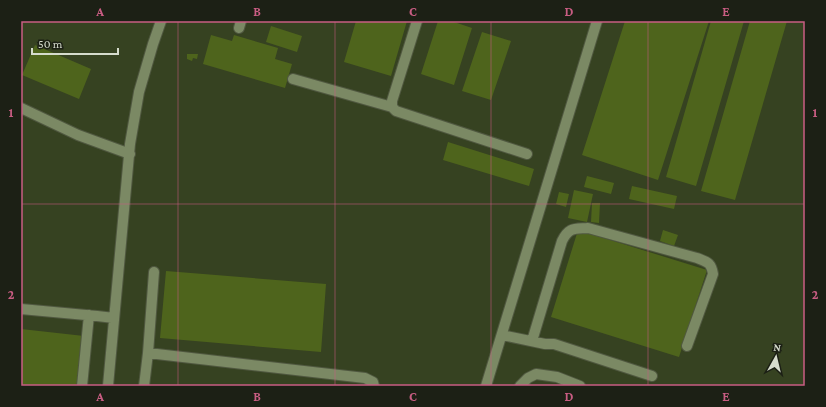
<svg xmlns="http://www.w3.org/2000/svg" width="826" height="407" font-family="'Crimson Pro',serif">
  <rect width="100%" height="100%" fill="#323b21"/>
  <path fill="#364221" d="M21,21H805V386H21Z"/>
  <path fill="#4e641c" d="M356,21H407L391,76L344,62Z
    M438,21H451L472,28L454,85L421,74Z
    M625,21H709L658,180L582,155Z
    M711,21H744L696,186L666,177Z
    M750,21H787L735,200L701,191Z
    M271,26L302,36L297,52L266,42Z
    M482,32L511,41L491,100L462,91Z
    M211,35L232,41L234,35L278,48L275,59L292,64L285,88L203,64Z
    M35,45L91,69L79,99L22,75Z
    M187,54H198L197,59L193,58L192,61L187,59Z
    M448,142L534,169L529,186L443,160Z
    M587,176L614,183L611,194L584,187Z
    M632,186L677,196L674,209L629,199Z
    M574,190L593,194L587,222L568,218Z
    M559,192L569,194L566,207L556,204Z
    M592,203H600L599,223L591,222Z
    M578,230L707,270L679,357L551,317Z
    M663,230L678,235L674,246L660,241Z
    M166,271L326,284L321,352L160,338Z
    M21,329L84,336L78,386H21Z"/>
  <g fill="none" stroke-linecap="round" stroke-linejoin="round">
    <g stroke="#505840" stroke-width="12">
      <path id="minor" d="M417,21L392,101V107L396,111L527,154
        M239,28L241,21
        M293,79L392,107
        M21,108L78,135L130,154
        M21,309L97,316L114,318
        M502,335L545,344H554L652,376
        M532,341L562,241C569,227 574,229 588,228L697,258C707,262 711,262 713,274L687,346
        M148,353L365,378L373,382L374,386
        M82,386L89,315
        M108,386L130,144L139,92L153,44L161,21
        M144,386L148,353L154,272
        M486,386L597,21
        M520,386L528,378L536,374L557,377L580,386"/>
    </g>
    <use href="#minor" stroke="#7b8964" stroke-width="10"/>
  </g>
  <path fill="none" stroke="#c95d83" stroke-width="1" stroke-opacity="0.55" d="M178,21V386M335,21V386M491,21V386M648,21V386M21,204H805"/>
  <rect width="826" height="407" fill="none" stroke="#1c2015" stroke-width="44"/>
  <g transform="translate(776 357) rotate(8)" stroke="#1c2015" stroke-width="3" paint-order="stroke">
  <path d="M0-3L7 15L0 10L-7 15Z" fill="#d6dccd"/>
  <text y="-6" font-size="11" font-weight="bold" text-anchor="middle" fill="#d6dccd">N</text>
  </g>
  <path d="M32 48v6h86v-6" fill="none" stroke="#d6dccd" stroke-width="2"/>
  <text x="38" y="48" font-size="12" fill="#d6dccd" stroke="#1c2015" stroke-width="3" paint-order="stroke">50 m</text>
  <rect x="22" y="22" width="782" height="363" fill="none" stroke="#c95d83" stroke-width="1.5"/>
  <g font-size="13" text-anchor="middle" font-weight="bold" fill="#c95d83">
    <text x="100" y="16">A</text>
    <text x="257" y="16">B</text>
    <text x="413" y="16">C</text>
    <text x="569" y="16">D</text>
    <text x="726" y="16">E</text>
    <text x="11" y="117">1</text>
    <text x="815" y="117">1</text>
    <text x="11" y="299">2</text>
    <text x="815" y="299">2</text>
    <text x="100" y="401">A</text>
    <text x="257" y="401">B</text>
    <text x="413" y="401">C</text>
    <text x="569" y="401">D</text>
    <text x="726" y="401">E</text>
  </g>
</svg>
